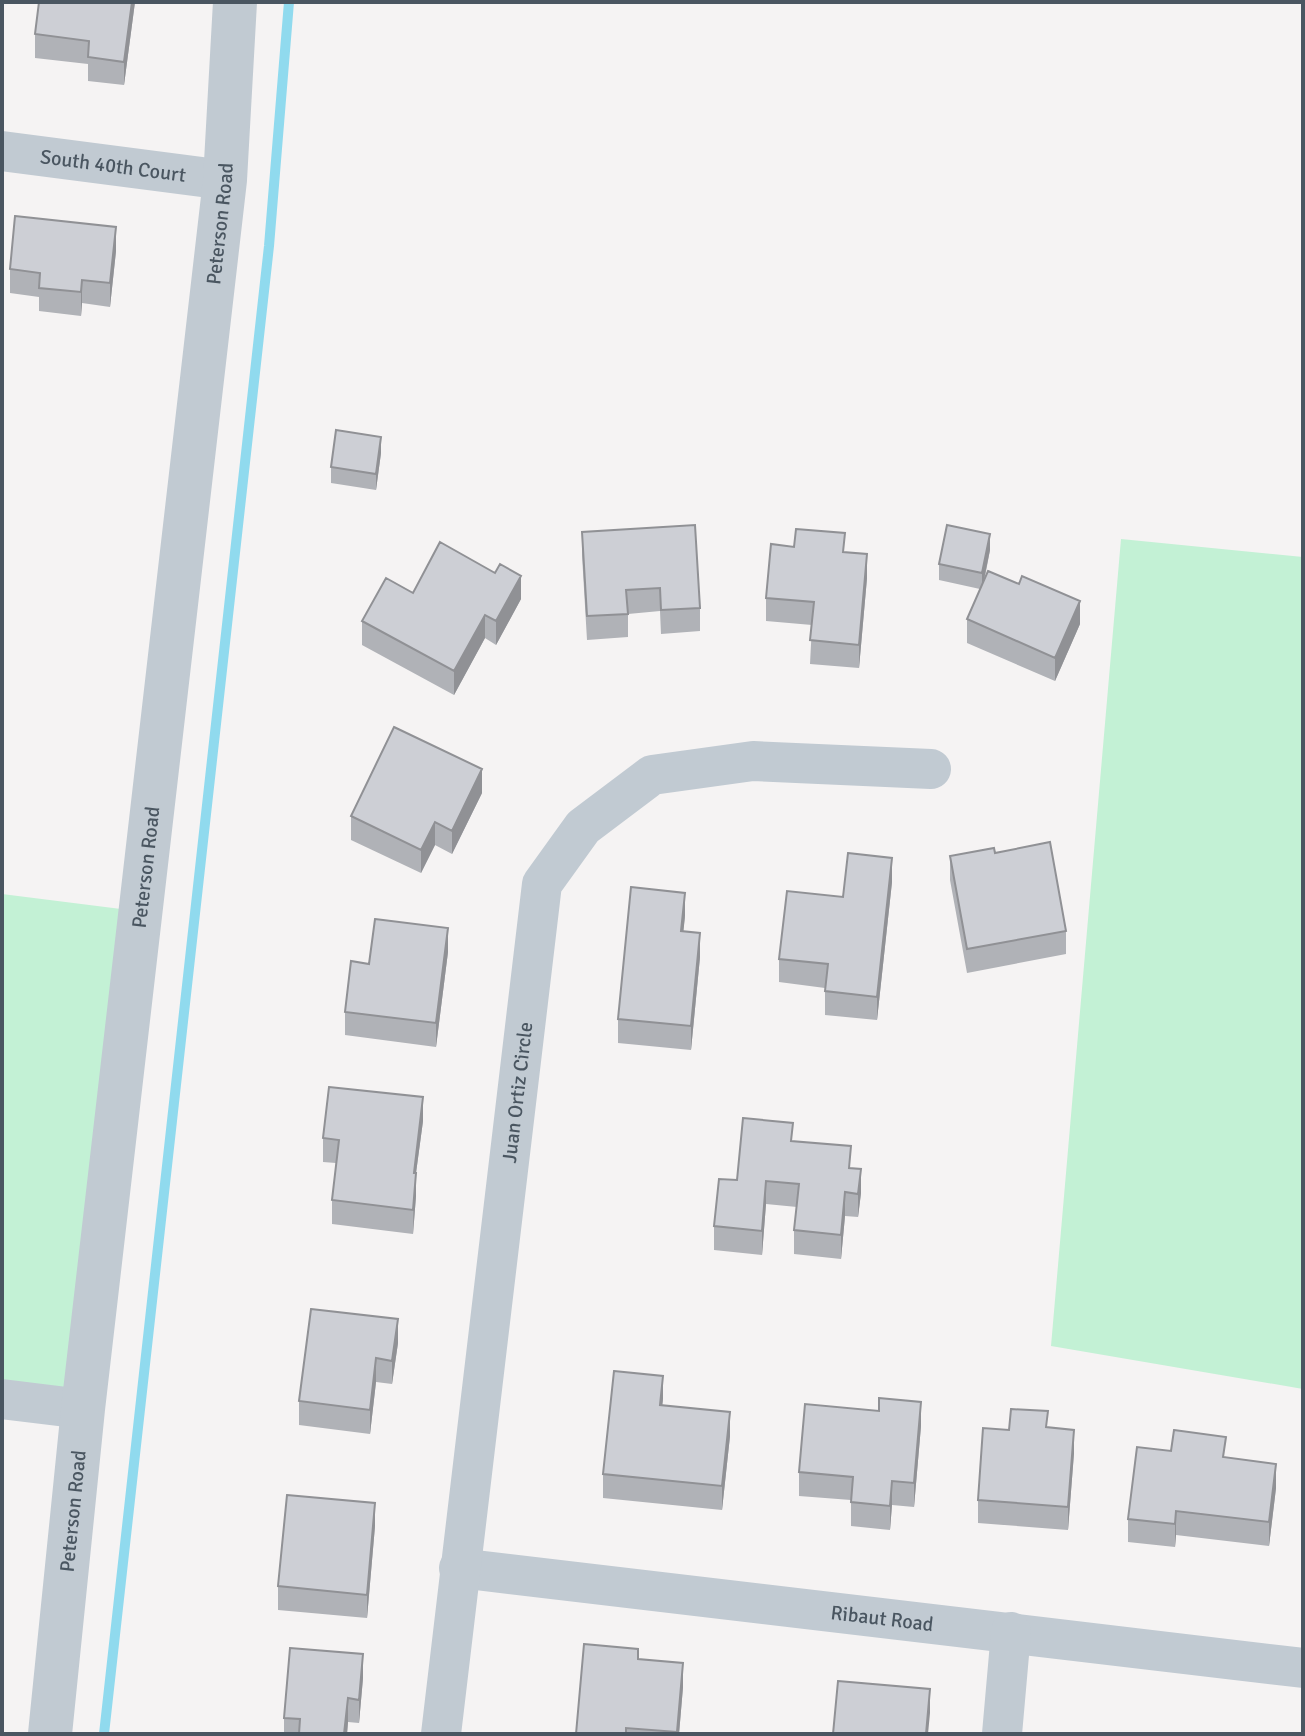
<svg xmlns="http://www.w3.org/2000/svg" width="1305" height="1736" font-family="Signika,sans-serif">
  <rect width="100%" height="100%" fill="#f5f3f3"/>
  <path fill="#c3f1d5" d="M1121,539L1303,557V1389L1051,1346Z
    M2,894L121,909L66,1389L2,1381Z"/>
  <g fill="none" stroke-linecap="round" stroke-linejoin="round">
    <path stroke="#90daee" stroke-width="10" d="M104,1734L269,246L289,2"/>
    <g stroke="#c1cad2" stroke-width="40">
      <path id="s1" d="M2,151L225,180"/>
      <path d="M2,1399L83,1409"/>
      <path id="s2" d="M459,1568L1303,1668"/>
      <path id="s3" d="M441,1734L542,884L583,827L652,775L753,761L931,769"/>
      <path d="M1002,1734L1011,1632"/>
    </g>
    <path stroke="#c1cad2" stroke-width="44" id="s4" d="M50,1734L83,1409L225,180L235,2"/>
  </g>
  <path fill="#b0b2b7" d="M135,2L124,85L88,81V64L35,58V34Z
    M116,251L110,307L82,303L81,316L39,311V297L10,293V269Z
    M381,453L376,490L331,483V467Z
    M582,532L700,608V631L661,634L660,611L628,614V637L587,640L582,555Z
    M990,550L984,582L1080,624L1055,681L967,643V619L980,589L939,580V564Z
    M845,552L867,578L859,668L810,664L812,625L766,621V598Z
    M413,593L521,599L496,645L485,638L454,695L362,645V621Z
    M482,793L452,854L435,845L421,873L351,840V816Z
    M995,853L1066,931V954L967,973L950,880V856Z
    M892,882L877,1020L825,1015V988L779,982V959L843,897Z
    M685,916L683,932L700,957L691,1050L618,1043V1019Z
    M448,952L436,1047L345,1035V1012L369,964Z
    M423,1121L416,1173V1196L413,1234L332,1224V1200L336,1163L323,1162V1138Z
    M793,1141L851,1168L861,1193L858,1217L845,1216L841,1259L794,1254V1230L797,1207L766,1204L762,1255L714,1250V1226L737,1180Z
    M398,1343L392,1384L376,1382L370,1434L299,1425V1401Z
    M663,1399L662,1405L730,1436L722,1510L603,1498V1474Z
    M921,1426L914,1507L892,1505L890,1530L851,1526V1500L799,1496V1472Z
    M1048,1427L1074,1453L1068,1530L978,1523V1500L1009,1430Z
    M1226,1458L1276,1488L1269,1546L1176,1535L1175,1547L1128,1542V1519Z
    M375,1526L367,1618L278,1610V1586Z
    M638,1659L683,1687L679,1734H576Z
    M363,1678L359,1723L348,1722L347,1734H284V1718Z"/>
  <path fill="#909195" d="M132,2H135L124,85V62Z
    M116,227V251L110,307V283Z
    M82,280V303L81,316V292Z
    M381,437V453L376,490V474Z
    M990,534V550L982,589V573Z
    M867,554V578L859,668V645Z
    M521,576V599L496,645V621Z
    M1080,601V624L1055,681V658Z
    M485,615V638L454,695V671Z
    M482,769V793L452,854V831Z
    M435,822V845L421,873V850Z
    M892,858V882L877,1020V997Z
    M685,893V916L681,955V931Z
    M448,928V952L436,1047V1023Z
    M700,933V957L691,1050V1026Z
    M423,1097V1121L416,1173V1196L413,1234L414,1173Z
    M861,1169V1193L858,1217V1194Z
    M766,1181V1204L762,1255V1231Z
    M845,1192V1216L841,1259V1235Z
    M398,1319V1343L392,1384V1361Z
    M376,1358V1382L370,1434V1410Z
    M663,1376V1399L660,1428V1405Z
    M921,1402V1426L914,1507V1483Z
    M730,1412V1436L722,1510V1486Z
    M1074,1430V1453L1068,1530V1507Z
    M1276,1464V1488L1269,1546V1522Z
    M892,1481V1505L890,1530V1506Z
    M375,1503V1526L367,1618V1595Z
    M1176,1511V1535L1175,1547V1524Z
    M363,1654V1678L359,1723V1700Z
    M683,1663V1687L679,1734H677Z
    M930,1689V1713L928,1734H926Z
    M348,1698V1722L347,1734H344Z"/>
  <path fill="#cdcfd5" stroke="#909195" stroke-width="2" d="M39,2H132L124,62L88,57L89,41L35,34Z
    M15,216L116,227L110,283L82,280L81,292L39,288L40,273L10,269Z
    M336,430L381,437L376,474L331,467Z
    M695,525L700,608L661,610L660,588L626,590L628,614L587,616L582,532Z
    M947,525L990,534L982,573L939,564Z
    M796,529L845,533L843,552L867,554L859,645L810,640L814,602L766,598L771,544L794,547Z
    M440,542L495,573L500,564L521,576L496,621L485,615L454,671L362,621L386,578L413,593Z
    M988,571L1019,584L1022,576L1080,601L1055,658L967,619Z
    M394,727L482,769L452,831L435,822L421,850L351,816Z
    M1050,842L1066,931L967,949L950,856L994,848L995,853Z
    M848,853L892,858L877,997L825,991L828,964L779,959L787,891L843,897Z
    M631,887L685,893L681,931L700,933L691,1026L618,1019Z
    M375,919L448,928L436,1023L345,1012L351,961L369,964Z
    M329,1087L423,1097L414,1173H416L413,1210L332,1200L339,1140L323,1138Z
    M743,1118L793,1123L791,1141L851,1146L849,1168L861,1169L858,1194L845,1192L841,1235L794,1230L799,1184L766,1181L762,1231L714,1226L719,1179L737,1180Z
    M311,1309L398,1319L392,1361L376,1358L370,1410L299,1401Z
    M614,1371L663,1376L660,1405L730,1412L722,1486L603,1474Z
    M879,1398L921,1402L914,1483L892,1481L890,1506L851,1502L853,1477L799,1472L805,1404L879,1411Z
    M1011,1409L1048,1411L1046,1427L1074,1430L1068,1507L978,1500L983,1428L1009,1430Z
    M1174,1430L1226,1437L1223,1457L1276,1464L1269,1522L1176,1511L1175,1524L1128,1519L1137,1447L1171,1451Z
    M287,1495L375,1503L367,1595L278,1586Z
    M584,1644L638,1649V1659L683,1663L677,1732L626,1728V1734H576Z
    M290,1648L363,1654L359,1700L348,1698L344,1734H299L300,1719L284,1718Z
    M838,1681L930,1689L926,1734H833Z"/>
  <g text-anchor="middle" stroke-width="6" stroke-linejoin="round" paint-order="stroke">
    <g font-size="20" fill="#4a5661" stroke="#fff">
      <text dy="7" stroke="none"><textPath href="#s1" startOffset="112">South 40th Court</textPath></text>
      <text dy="7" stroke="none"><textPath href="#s4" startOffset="1520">Peterson Road</textPath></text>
      <text dy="7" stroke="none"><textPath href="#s4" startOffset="872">Peterson Road</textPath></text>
      <text dy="7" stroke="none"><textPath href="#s3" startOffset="646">Juan Ortiz Circle</textPath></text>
      <text dy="7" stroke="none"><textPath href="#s4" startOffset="224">Peterson Road</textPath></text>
      <text dy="7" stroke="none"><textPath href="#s2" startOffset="426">Ribaut Road</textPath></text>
    </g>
  </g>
  <rect width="1305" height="1736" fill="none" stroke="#4a5661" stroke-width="8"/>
</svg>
